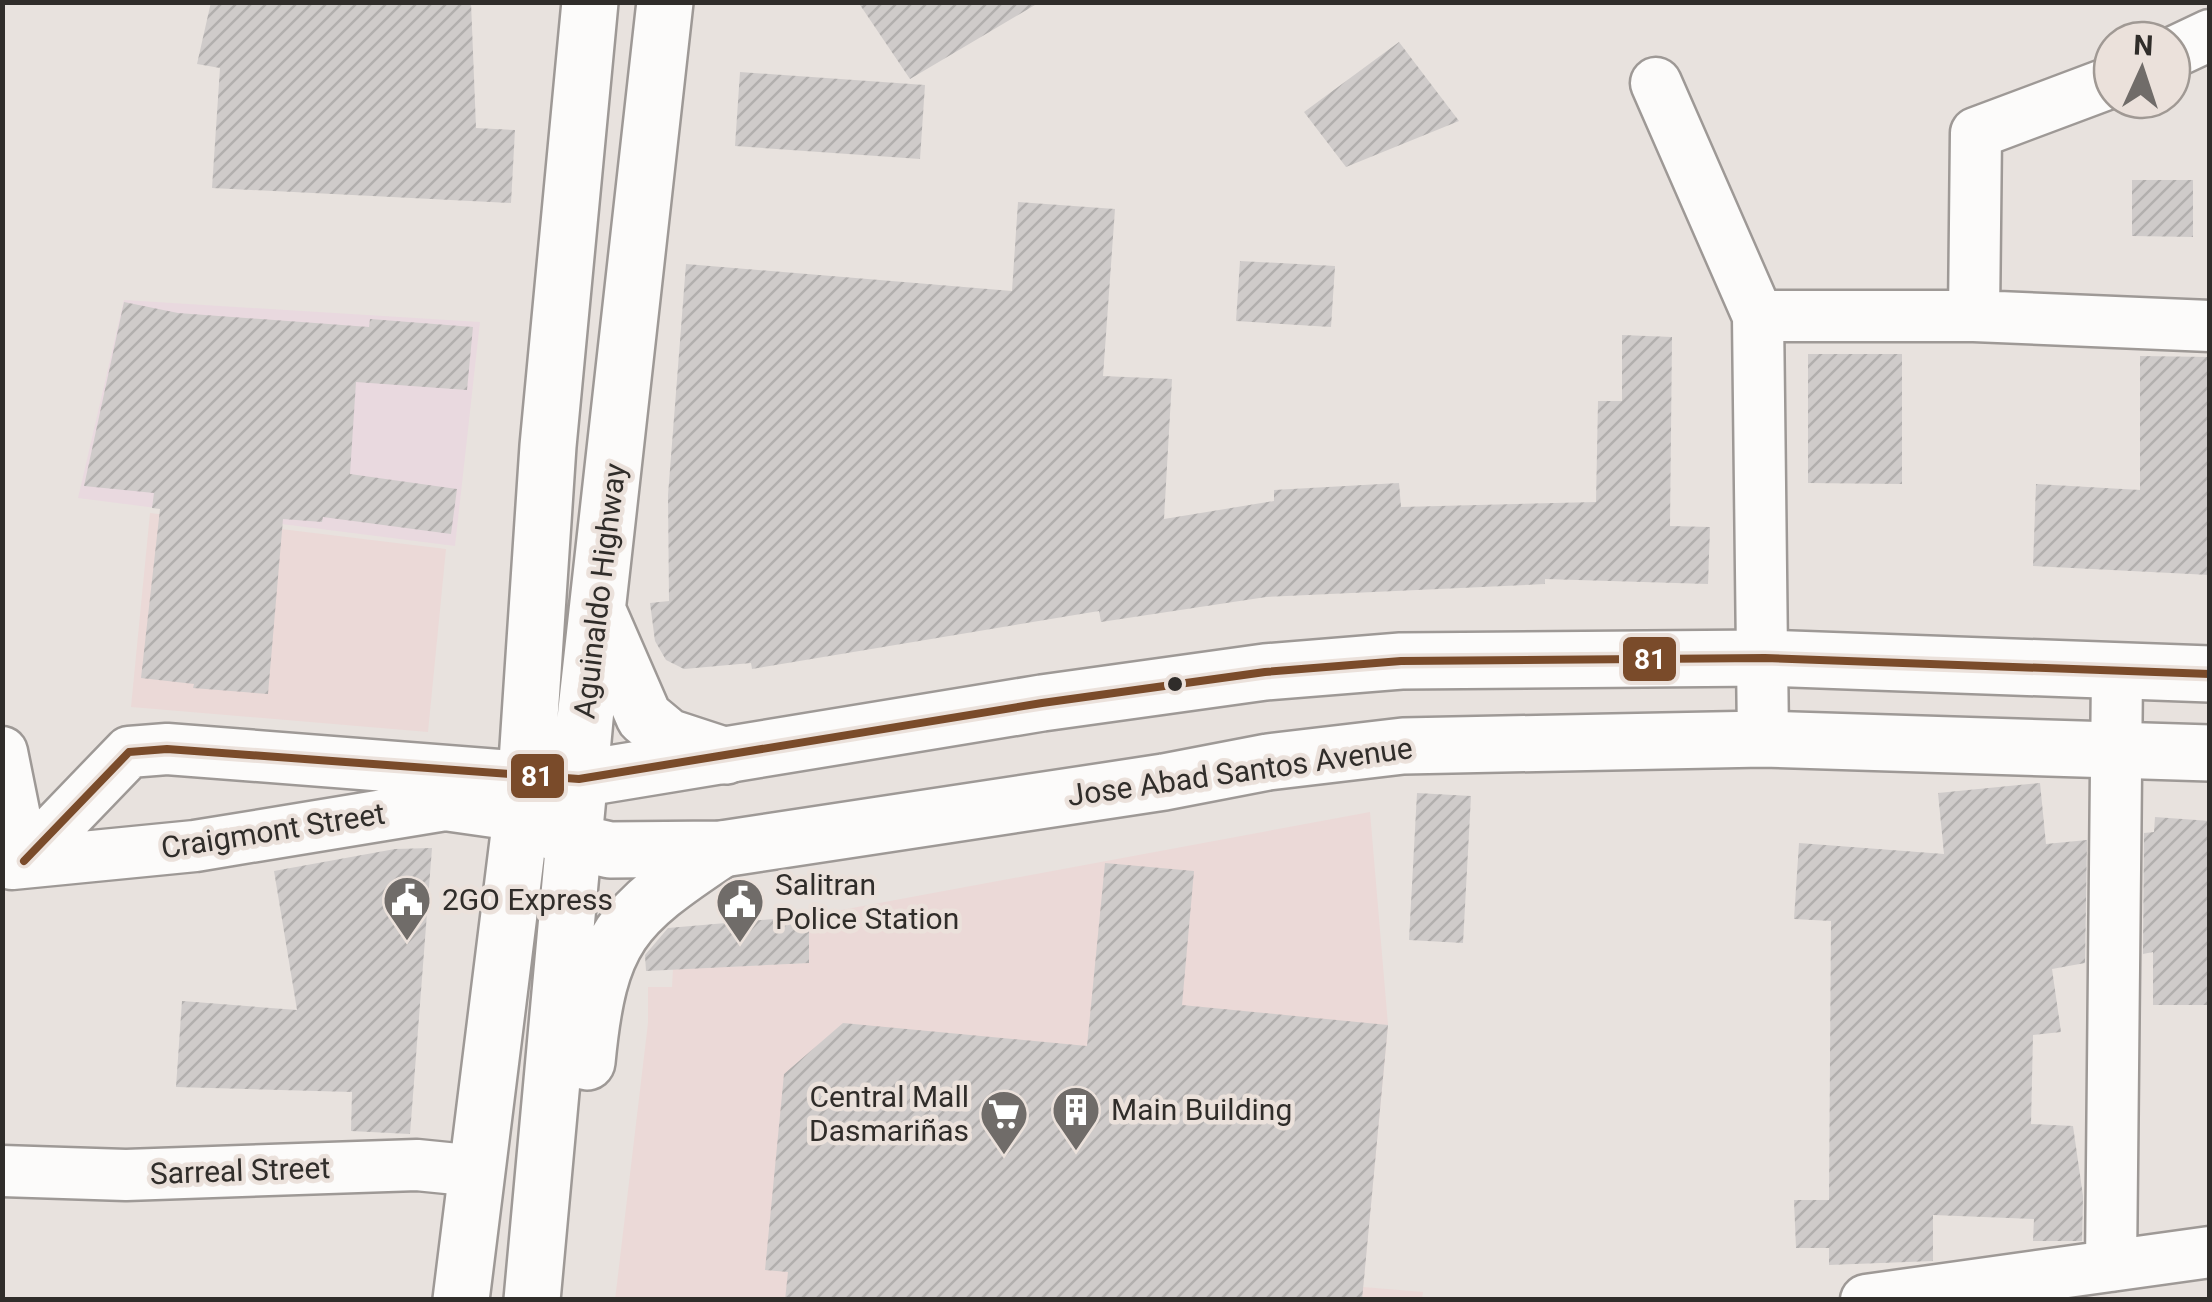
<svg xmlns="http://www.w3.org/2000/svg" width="2212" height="1302" font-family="Roboto,sans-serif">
  <defs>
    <pattern id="building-hatch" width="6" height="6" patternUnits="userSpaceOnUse" patternTransform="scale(2.5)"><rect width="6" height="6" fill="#cfcbca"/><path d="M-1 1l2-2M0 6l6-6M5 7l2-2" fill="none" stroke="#b2afae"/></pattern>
  </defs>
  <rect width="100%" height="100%" fill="#e8e2de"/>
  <path fill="#ebd9d7" d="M150,513L446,549L428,732L131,707Z
    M1370,812L1388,1025L1363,1287L1423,1292L1422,1299L615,1300L648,1023V987H672L673,969L808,963L809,916Z"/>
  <path fill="#e9d9df" d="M124,300L480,322L455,546L78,498Z"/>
  <path fill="url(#building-hatch)" d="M211,2H471L476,128L515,130L511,203L212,188L220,68L197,64Z
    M858,2H1040L910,79Z
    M1399,42L1459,121L1346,167L1304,112Z
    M740,72L925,85L920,159L735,146Z
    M2132,180H2193V237L2132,236Z
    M1018,202L1115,209L1103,376L1172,379L1164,519L1274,501V490L1399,483L1401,507L1596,502L1598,401H1622V335L1672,337L1670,526L1710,527L1708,584L1545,579V584L1266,597L1101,622L1099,611L752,669L751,663L684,669L666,660L655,641L650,603L669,601L668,495L686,264L1012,291Z
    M1240,261L1335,266L1331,327L1236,321Z
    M124,302L178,313L369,327L370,319L473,327L467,390L356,382L350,474L457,489L451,534L323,517L322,522L283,519L268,694L193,688L194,684L141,678L160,509L152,508L154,493L84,486Z
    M1808,354H1902V484L1808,483Z
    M2140,356L2210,357V575L2033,566L2036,484L2140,490Z
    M2040,783L2046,844L2087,840L2085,963L2052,969L2061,1032L2033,1035L2031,1124L2073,1126L2083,1196L2082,1241H2033L2034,1219L1933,1215V1261L1829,1265V1248H1796L1794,1200H1829L1831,921L1794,919L1799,843L1944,854L1938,793Z
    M1417,793L1471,796L1463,943L1409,940Z
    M2155,817L2210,821V1005H2153V952L2143,954L2144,833L2154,832Z
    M432,848L410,1134L351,1131L352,1092L176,1087L182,1001L297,1010L274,871L395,849Z
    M1105,863L1194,871L1182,1005L1388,1025L1362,1300H785L788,1272L765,1270L784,1074L843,1023L1087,1046Z
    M809,916V963L646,971L645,955L668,928Z"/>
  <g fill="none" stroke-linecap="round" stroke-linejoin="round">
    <g stroke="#9e9996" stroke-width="55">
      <path id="street" d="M2172,53L2210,35
        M1656,83L1758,316L1763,739
        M1758,316H1974L2210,326
        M1974,316L1976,133L2112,82
        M2,752L24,861
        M24,861L129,752L167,749L526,777
        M12,864L195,846L445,805L522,816
        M2,1171L126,1175L417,1165L477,1171
        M2111,1266L2117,672
        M1866,1300L2210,1252"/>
    </g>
    <g stroke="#9e9996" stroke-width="60">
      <path id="secondary" d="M534,778L579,779L1042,703L1265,672L1401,661L1765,658L2210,674
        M533,822L575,842L610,850L722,849L1164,782L1268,762L1403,746L1763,739L2210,753"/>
    </g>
    <g stroke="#9e9996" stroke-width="60">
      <path id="highway" d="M600,616L644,717L668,737L726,756
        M587,1062C599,937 621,916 722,849
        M461,1300L526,777L548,446L590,2
        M532,1300L585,719L665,2"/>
    </g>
    <use href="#street" stroke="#fcfbfa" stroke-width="50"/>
    <use href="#secondary" stroke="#fcfbfa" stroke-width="55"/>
    <use href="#highway" stroke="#fcfbfa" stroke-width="55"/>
    <g stroke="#ebe1db" stroke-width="15">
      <path id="bus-1" d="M24,861L129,752L167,749L579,779L1042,703L1265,672L1401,661L1765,658L2210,674"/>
    </g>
    <use href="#bus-1" stroke="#7a4b2a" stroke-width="8"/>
  </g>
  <defs>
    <g id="civic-pin" transform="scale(2.5)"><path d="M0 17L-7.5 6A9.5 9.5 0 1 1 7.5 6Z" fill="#706c69" stroke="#ebe1db"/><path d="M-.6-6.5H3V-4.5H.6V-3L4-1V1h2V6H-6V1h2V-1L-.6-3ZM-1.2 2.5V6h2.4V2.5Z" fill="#fff"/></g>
    <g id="building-pin" transform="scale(2.5)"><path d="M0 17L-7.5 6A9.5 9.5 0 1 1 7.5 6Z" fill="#706c69" stroke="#ebe1db"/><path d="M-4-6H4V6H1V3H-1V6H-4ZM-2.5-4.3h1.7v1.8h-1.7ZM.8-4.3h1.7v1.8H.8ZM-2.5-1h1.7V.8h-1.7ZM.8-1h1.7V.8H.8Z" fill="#fff"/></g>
    <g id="supermarket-pin" transform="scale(2.5)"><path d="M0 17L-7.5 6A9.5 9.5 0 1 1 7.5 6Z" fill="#706c69" stroke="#ebe1db"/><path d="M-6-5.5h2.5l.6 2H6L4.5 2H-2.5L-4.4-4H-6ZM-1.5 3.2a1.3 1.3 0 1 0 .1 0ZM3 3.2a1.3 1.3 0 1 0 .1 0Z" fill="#fff"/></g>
  </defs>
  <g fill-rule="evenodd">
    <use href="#civic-pin" x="407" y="900"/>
    <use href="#civic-pin" x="740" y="902"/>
    <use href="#building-pin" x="1076" y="1110"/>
    <use href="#supermarket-pin" x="1004" y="1114"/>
  </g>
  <circle fill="#302d2a" stroke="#ebe1db" stroke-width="4" cx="1175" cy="684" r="9"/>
  <g text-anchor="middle" stroke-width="9" stroke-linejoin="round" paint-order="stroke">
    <g font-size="30" fill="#302d2a" stroke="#ebe1db">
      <text transform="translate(600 591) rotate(-83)" y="10">Aguinaldo Highway</text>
      <text transform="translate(1240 772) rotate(-8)" y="10">Jose Abad Santos Avenue</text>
      <text transform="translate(273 831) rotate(-9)" y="10">Craigmont Street</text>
      <text transform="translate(240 1171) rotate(-2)" y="10">Sarreal Street</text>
    </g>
    <g font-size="30" fill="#302d2a" stroke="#ebe1db" text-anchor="start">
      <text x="775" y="895">Salitran<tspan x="775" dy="34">Police Station</tspan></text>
      <text x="442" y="910">2GO Express</text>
      <text x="969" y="1107" text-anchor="end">Central Mall<tspan x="969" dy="34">Dasmariñas</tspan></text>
      <text x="1111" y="1120">Main Building</text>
    </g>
  </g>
  <g stroke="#ebe1db" stroke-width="4">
    <rect x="1621" y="635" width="57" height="48" rx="10" fill="#7a4b2a"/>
    <rect x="509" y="752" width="57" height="48" rx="10" fill="#7a4b2a"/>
  </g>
  <g font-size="28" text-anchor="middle" font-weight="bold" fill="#fff">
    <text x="1650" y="669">81</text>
    <text x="537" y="786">81</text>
  </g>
  <rect width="2212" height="1302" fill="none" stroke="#302d2a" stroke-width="10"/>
  <g transform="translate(2142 70) rotate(3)"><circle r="48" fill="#ebe1db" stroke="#a09994" stroke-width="2.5"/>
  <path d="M0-8L18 38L0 25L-18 38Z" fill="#706c69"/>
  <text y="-15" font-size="28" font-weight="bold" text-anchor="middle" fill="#302d2a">N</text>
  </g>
</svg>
